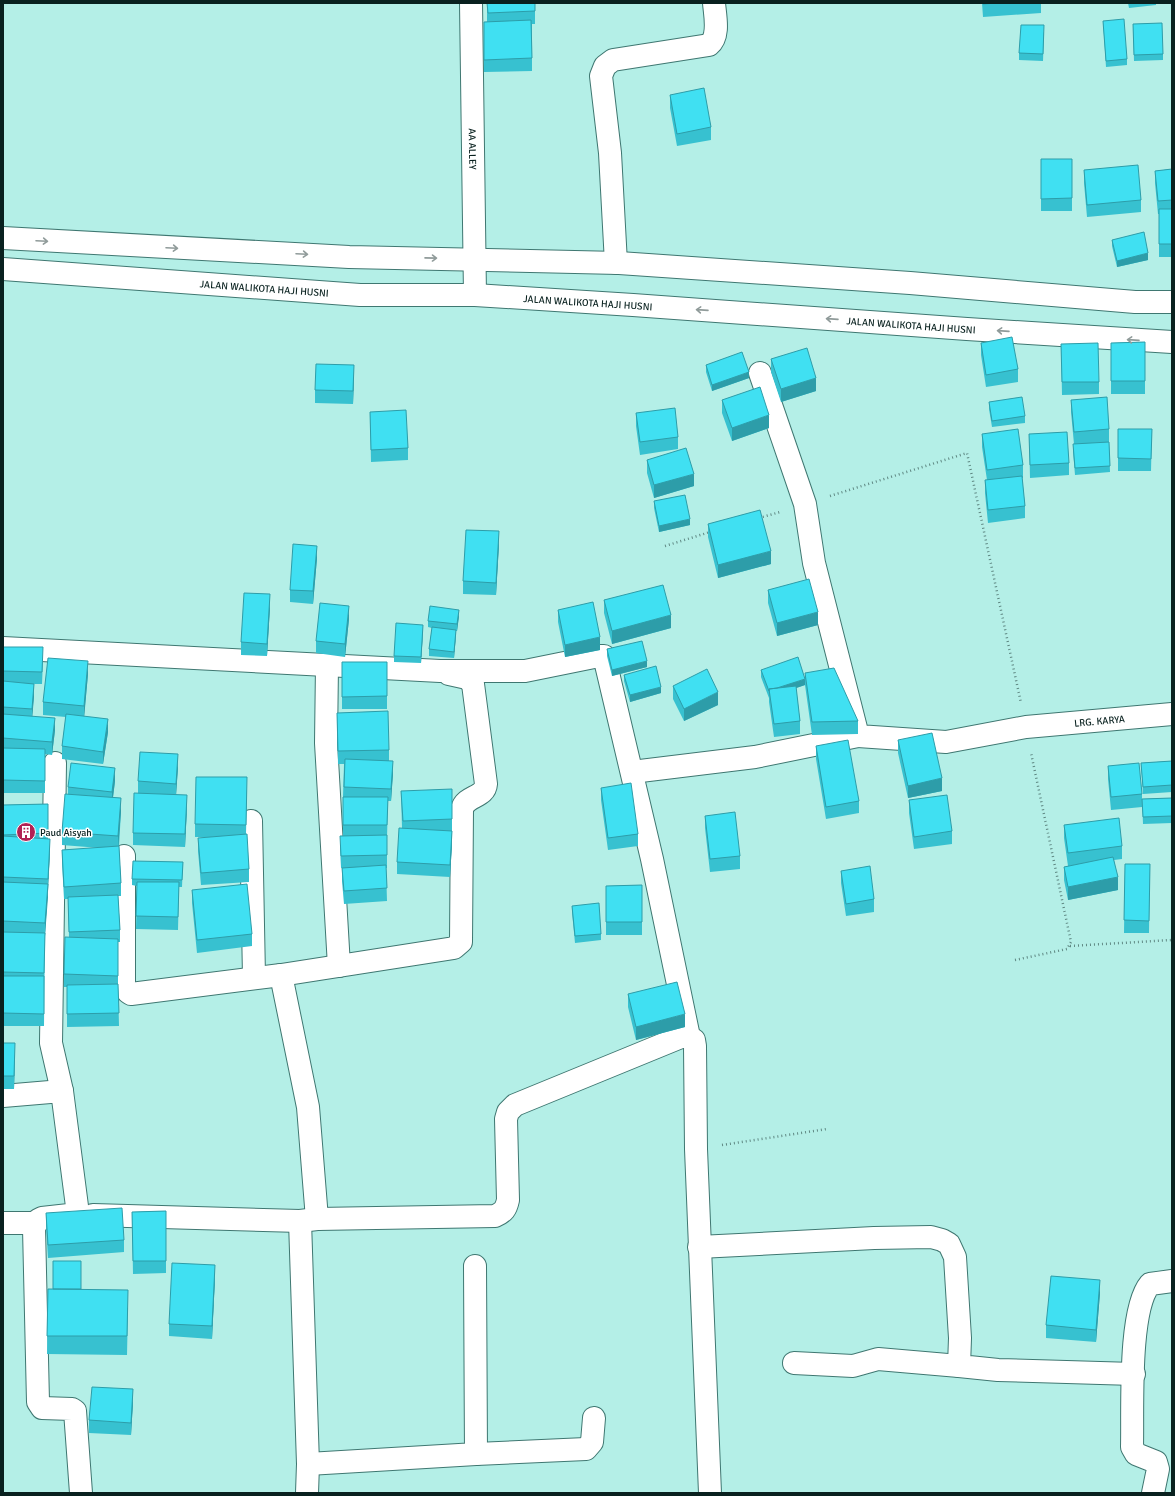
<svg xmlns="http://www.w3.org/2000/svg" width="1175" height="1496" font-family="Signika,sans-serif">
  <rect width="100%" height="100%" fill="#b4efe7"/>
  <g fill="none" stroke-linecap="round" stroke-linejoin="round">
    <g stroke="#3f7771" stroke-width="24">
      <g id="minor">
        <path id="s1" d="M471,3L475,295"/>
        <path d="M616,263L610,153L601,76L605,66L613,60L709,45C720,36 715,16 714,3"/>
        <path id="s2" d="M760,373L805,504L814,563L858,736L946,742L1026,727L1172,714"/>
        <path d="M3,648L440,671H525L599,656H604L652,859L689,1037"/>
        <path d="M327,665L326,743L339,966"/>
        <path d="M55,763L51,1043L62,1091"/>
        <path d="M632,772L755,757L858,736"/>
        <path d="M251,821L254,977"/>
        <path d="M124,856V986L128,992L131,994L281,975L308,1107L317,1219"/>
        <path d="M281,975L454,948L461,942L462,809C466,795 485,798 486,784L473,684L467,678L449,674"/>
        <path d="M3,1096L62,1091L78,1214L42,1218L38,1220L34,1228L38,1402L42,1408L72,1409L75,1411L81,1493"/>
        <path d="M93,1215L300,1221L317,1219L495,1216C504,1212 506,1209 508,1200L506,1119L508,1112L515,1105L681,1037H689L694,1040L695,1046L696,1149L710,1493"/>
        <path d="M300,1221L308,1464L307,1493"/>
        <path d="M3,1223H36"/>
        <path d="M699,1247L874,1238L931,1237L942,1240L949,1244L955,1257L960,1338L959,1366L998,1370L1134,1374"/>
        <path d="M794,1363L853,1366L878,1359L959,1366"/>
        <path d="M476,1454L586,1449L592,1442L594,1418"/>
        <path d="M308,1464L476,1454L475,1266"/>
        <path d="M1153,1493L1158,1469L1156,1462L1136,1454L1132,1447C1133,1410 1128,1310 1150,1284L1172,1281"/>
      </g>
    </g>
    <g stroke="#3f7771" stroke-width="24">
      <g id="tertiary">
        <path d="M3,238L349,257L619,263L910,283L1135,302H1172"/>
        <path id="s3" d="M3,269L360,295H475L633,305L967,329L1172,342"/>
      </g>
    </g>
    <path stroke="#608984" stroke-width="2.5" stroke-dasharray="1 3" stroke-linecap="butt" d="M830,496L967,453L1021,703
      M759,518L780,512
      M665,546L710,532
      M1070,946L1172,940
      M1015,960L1067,949L1071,942L1031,753
      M722,1145L827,1129"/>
    <use href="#minor" stroke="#fff" stroke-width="22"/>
    <use href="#tertiary" stroke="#fff" stroke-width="22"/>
  </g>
  <path fill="#37c1d0" d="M487,3H535V24H532V71L484,72V34L487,22Z
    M982,3H1041V13L983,17Z
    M1128,3H1156V5L1129,8Z
    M1103,21L1127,59V65L1106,67Z
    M1133,24L1163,54V60L1134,61Z
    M1044,32L1043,61L1019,60V53Z
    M670,95L711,127V140L677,146L670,108Z
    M1041,159H1072V211H1041Z
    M1172,169V257H1159V214H1158L1155,183V171Z
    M1084,170L1141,200V212L1087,217L1084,183Z
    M1112,240L1148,260L1117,267L1112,246Z
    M1145,342V394H1111V343Z
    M981,343L1018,369V382L986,387L981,355Z
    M1061,344L1099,382V394L1062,395Z
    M771,359L816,391L781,402L771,372Z
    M706,365L749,378L712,391L706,372Z
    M354,377L353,404L315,403V390Z
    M722,400L769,428L732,441L722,413Z
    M1071,400L1109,429V442L1110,472L1075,475L1073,451L1074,444L1071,412Z
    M989,402L1025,416V423L992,427L989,409Z
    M370,412L408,448V460L371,462Z
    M636,413L678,437V449L640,455L636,426Z
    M1118,429H1152L1151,471H1118Z
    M982,434L1023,465V478H1022L1025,506V518L988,523L985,493V480H987L982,447Z
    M1029,434L1069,463V475L1030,478Z
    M647,460L694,486L654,498L647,473Z
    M654,501L690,525L659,532L654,508Z
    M708,524L771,564L718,578L708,537Z
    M499,544L496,595L463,594V581Z
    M317,558L313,604L290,602V590Z
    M768,590L818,625L777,636L768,603Z
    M604,600L671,628L612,644L604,613Z
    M270,607L267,656L241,655V642Z
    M558,610L600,650L565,657L558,622Z
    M459,616L457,631H456L454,658L429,656V649L432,628L428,627V621Z
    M349,619L345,657L316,653V641Z
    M423,631L421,663L394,662V656Z
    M3,647L43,660L42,684H34V696L32,716L55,730L52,755L45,754V793H3Z
    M607,649L647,667L612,676L607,656Z
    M342,662H387V709H342Z
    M761,670L805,685L796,688L800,721V734L774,737L769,702V697V698L761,677Z
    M805,673L858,721V734L812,735L805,685Z
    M88,674L84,716L108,732L103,764L62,759V746L66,717L43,715V702Z
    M624,675L661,693L630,702L624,681Z
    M673,686L718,705L684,721L673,699Z
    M337,713L389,750V761L393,773L391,801H388L387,838V868H386L387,901L344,904L342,881V868H341L340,848L343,836V797L344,764H338Z
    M898,740L942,791L908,798L898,753Z
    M816,746L859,801V813L826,819L816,759Z
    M1172,761V792L1143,794L1141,763Z
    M1108,766L1142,794V807L1111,810L1108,779Z
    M178,767L176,794L187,807L185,847L133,845V833L138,794V781Z
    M115,781L113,797L121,811L119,847L121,883V896H118L120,930V942H118V984L119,1026L67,1027V987H64V974L69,937L68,899H64L62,863V850L100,848L62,845V832L68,794V787Z
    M601,788L638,834V846L608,850L601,800Z
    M247,790L246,834L249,869V882L201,885L198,851V838L213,837H195V824Z
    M401,791L452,819V844L450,877L397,874V862L402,828Z
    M1172,798V823L1143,824L1142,799Z
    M909,800L952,831V844L914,849L909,813Z
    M48,804V839L50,851L45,936L44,1026H3V805Z
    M705,816L740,856V869L710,872L705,828Z
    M1064,825L1122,846V859L1114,860L1118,890L1068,900L1064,880V867L1068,866L1064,838Z
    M183,862L182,887H179L178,930L136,929L137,886L132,885V879Z
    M1125,864H1150L1149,933H1124Z
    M841,871L874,899V912L846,916L841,883Z
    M642,885V935H606V886Z
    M192,890L252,934V946L197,953L192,903Z
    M572,906L601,934V940L575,943L572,912Z
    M628,994L685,1027L636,1040L628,1007Z
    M3,1043L15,1056L14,1089H3Z
    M166,1211V1273L133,1274L132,1212Z
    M46,1213L124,1240V1252L48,1258L46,1226Z
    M215,1278L212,1339L169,1336V1324Z
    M48,1289H81L128,1308L127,1355L47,1354Z
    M1100,1293L1096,1342L1046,1338V1325Z
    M133,1402L131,1435L89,1433V1420Z"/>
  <path fill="#2d9da9" d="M1148,253V260L1117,267V261Z
    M354,365V377L353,404V391Z
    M749,372V378L712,391V385Z
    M816,378V391L781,402V389Z
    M769,415V428L732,441V428Z
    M694,474V486L654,498V485Z
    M690,519V525L659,532V526Z
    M499,531V544L496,595V583Z
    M317,546V558L313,604V591Z
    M771,551V564L718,578V565Z
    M270,594V607L267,656V644Z
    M349,606V619L345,657V644Z
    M459,610V616L457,631V624Z
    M818,612V625L777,636V623Z
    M671,615V628L612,644V631Z
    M423,625V631L421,663V657Z
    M456,630V636L454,658V652Z
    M600,637V650L565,657V645Z
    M88,661V674L84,719V706Z
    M647,661V667L612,676V670Z
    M805,679V685L770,697L769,691Z
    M34,684V696L32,721V709Z
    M661,687V693L630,702V695Z
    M718,692V705L684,721V709Z
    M55,718V730L52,755V742Z
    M108,719V732L103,764V752Z
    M178,754V767L176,796V784Z
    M393,761V773L391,801V789Z
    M115,768V781L112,805V792Z
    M942,778V791L908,798V786Z
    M187,795V807L185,847V834Z
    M121,798V811L118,849V836Z
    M452,831V844L450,877V865Z
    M50,839V851L48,892V879Z
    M1118,877V890L1068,900V887Z
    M48,884V897L45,936V923Z
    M685,1014V1027L636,1040V1027Z
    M15,1043V1056L14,1089V1076Z
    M215,1265V1278L212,1339V1326Z
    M1100,1280V1293L1096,1342V1330Z
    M133,1389V1402L131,1435V1423Z"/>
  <path fill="#40e0f2" stroke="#2d9da9" d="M487,3H535V11L488,13Z
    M983,3H997L983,4Z
    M1124,19L1127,59L1106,61L1103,21Z
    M531,20L532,58L484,60V22Z
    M1162,23L1163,54L1134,55L1133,24Z
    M1021,25H1044L1043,54L1019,53Z
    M704,88L711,127L677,134L670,95Z
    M1041,159H1072V198L1041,199Z
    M1138,165L1141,200L1087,205L1084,170Z
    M1172,169V200L1158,201L1155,171Z
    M1159,209H1172V244H1159Z
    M1144,232L1148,253L1117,261L1112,240Z
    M1012,337L1018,369L986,375L981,343Z
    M1145,342V381H1111V343Z
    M1098,343L1099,382H1062L1061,344Z
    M807,348L816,378L781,389L771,359Z
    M742,352L749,372L712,385L706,365Z
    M316,364L354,365L353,391L315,390Z
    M760,387L769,415L732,428L722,400Z
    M1022,397L1025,416L992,421L989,402Z
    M1107,397L1109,429L1074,432L1071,400Z
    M675,408L678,437L640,442L636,413Z
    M406,410L408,448L371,450L370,412Z
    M1018,429L1023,465L987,470L982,434Z
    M1118,429H1152L1151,459L1118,458Z
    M1067,432L1069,463L1030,465L1029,434Z
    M1109,442L1110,466L1075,468L1073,444Z
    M686,448L694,474L654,485L647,460Z
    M1022,476L1025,506L988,510L985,480Z
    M685,495L690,519L659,526L654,501Z
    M760,510L771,551L718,565L708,524Z
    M466,530L499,531L496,583L463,581Z
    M293,544L317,546L313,591L290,590Z
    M809,579L818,612L777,623L768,590Z
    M663,585L671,615L612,631L604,600Z
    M244,593L270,594L267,644L241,642Z
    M593,602L600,637L565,645L558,610Z
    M320,603L349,606L345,644L316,641Z
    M430,606L459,610L457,624L428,621Z
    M396,623L423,625L421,657L394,656Z
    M432,627L456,630L454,652L429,649Z
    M642,641L647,661L612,670L607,649Z
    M3,647H43L42,672L3,671Z
    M798,657L805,679L777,688L769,689V691L761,670Z
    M48,658L88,661L84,706L43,702Z
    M342,662H387V696L342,697Z
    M656,666L661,687L630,695L624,675Z
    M834,668L858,721L812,722L805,673Z
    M707,669L718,692L684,709L673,686Z
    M3,681L34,684L32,709L3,707Z
    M796,686L800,721L774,724L769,689Z
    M388,711L389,750L338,751L337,713Z
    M3,714L55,718L52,742L3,738Z
    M66,714L108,719L103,752L62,746Z
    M932,733L942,778L908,786L898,740Z
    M848,740L859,801L826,807L816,746Z
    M3,748L45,749V781L3,780Z
    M140,752L178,754L176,784L138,781Z
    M345,759L393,761L391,789L344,787Z
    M1172,761V785L1143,787L1141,763Z
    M71,763L115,768L112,792L68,787Z
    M1139,763L1142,794L1111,797L1108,766Z
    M196,777H247L246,825L195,824Z
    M631,783L638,834L608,838L601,788Z
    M452,789V819L403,821L401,791Z
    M134,793L187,795L185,834L133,833Z
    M65,794L121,798L118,836L62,832Z
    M947,795L952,831L914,837L909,800Z
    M343,797H388L387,825H343Z
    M1172,798V816L1143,817L1142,799Z
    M48,804V833L3,835V805Z
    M735,812L740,856L710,859L705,816Z
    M1119,818L1122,846L1068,853L1064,825Z
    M399,828L452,831L450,865L397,862Z
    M247,834L249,869L201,873L198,838Z
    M387,835V855L341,856L340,836Z
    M3,836L50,839L48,879L3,877Z
    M119,846L121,883L64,887L62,850Z
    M1113,857L1118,877L1068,887L1064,867Z
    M133,861L183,862L182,880L132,879Z
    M1125,864H1150L1149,921L1124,920Z
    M386,865L387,888L344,891L342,868Z
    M870,866L874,899L846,904L841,871Z
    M3,882L48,884L45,923L3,921Z
    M137,882H179L178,917L136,916Z
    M247,884L252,934L197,940L192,890Z
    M642,885V922H606V886Z
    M118,895L120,930L69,932L68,897Z
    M599,903L601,934L575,936L572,906Z
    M3,932L45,933L44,973L3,972Z
    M65,937L118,939V976L64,974Z
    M3,976H44V1014L3,1013Z
    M677,982L685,1014L636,1027L628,994Z
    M118,984L119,1013L67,1014V985Z
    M3,1043H15L14,1076H3Z
    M122,1208L124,1240L48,1245L46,1213Z
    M166,1211V1261H133L132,1212Z
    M53,1261H81V1289H53Z
    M172,1263L215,1265L212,1326L169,1324Z
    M1051,1276L1100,1280L1096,1330L1046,1325Z
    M48,1289L128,1290L127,1336H47Z
    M92,1387L133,1389L131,1423L89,1420Z"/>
  <defs><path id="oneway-shaft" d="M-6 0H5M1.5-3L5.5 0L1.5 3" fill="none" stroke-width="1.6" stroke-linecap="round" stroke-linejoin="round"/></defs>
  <g stroke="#909b9a">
    <use href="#oneway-shaft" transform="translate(42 241) rotate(3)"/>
    <use href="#oneway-shaft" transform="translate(172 248) rotate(3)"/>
    <use href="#oneway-shaft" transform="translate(302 254) rotate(3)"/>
    <use href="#oneway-shaft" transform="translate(431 258) rotate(1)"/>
    <use href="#oneway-shaft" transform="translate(702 310) rotate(-176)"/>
    <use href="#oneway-shaft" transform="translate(832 319) rotate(-176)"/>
    <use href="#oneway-shaft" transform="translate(1003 331) rotate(-176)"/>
    <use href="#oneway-shaft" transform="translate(1133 340) rotate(-176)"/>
  </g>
  <defs>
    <g id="building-disc" transform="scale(1)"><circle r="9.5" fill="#b12153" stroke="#fff"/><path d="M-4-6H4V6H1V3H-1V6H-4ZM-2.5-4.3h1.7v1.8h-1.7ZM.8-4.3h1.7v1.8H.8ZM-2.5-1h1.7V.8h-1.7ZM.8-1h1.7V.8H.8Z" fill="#fff"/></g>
  </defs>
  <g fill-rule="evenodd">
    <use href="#building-disc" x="26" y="832"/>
  </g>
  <g text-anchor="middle" stroke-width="3" stroke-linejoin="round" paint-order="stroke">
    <g font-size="10" fill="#09211f" stroke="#fff">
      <text dy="4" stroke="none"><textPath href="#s1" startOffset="146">AA ALLEY</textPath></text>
      <text dy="4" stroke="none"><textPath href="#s3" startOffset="262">JALAN WALIKOTA HAJI HUSNI</textPath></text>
      <text dy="4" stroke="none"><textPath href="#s3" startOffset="586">JALAN WALIKOTA HAJI HUSNI</textPath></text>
      <text dy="4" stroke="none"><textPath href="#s3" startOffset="910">JALAN WALIKOTA HAJI HUSNI</textPath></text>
      <text dy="4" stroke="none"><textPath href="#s2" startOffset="620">LRG. KARYA</textPath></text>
    </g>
    <g font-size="10" fill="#09211f" stroke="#fff" text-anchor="start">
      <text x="40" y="836">Paud Aisyah</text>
    </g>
  </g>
  <rect width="1175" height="1496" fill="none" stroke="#09211f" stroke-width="8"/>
</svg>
